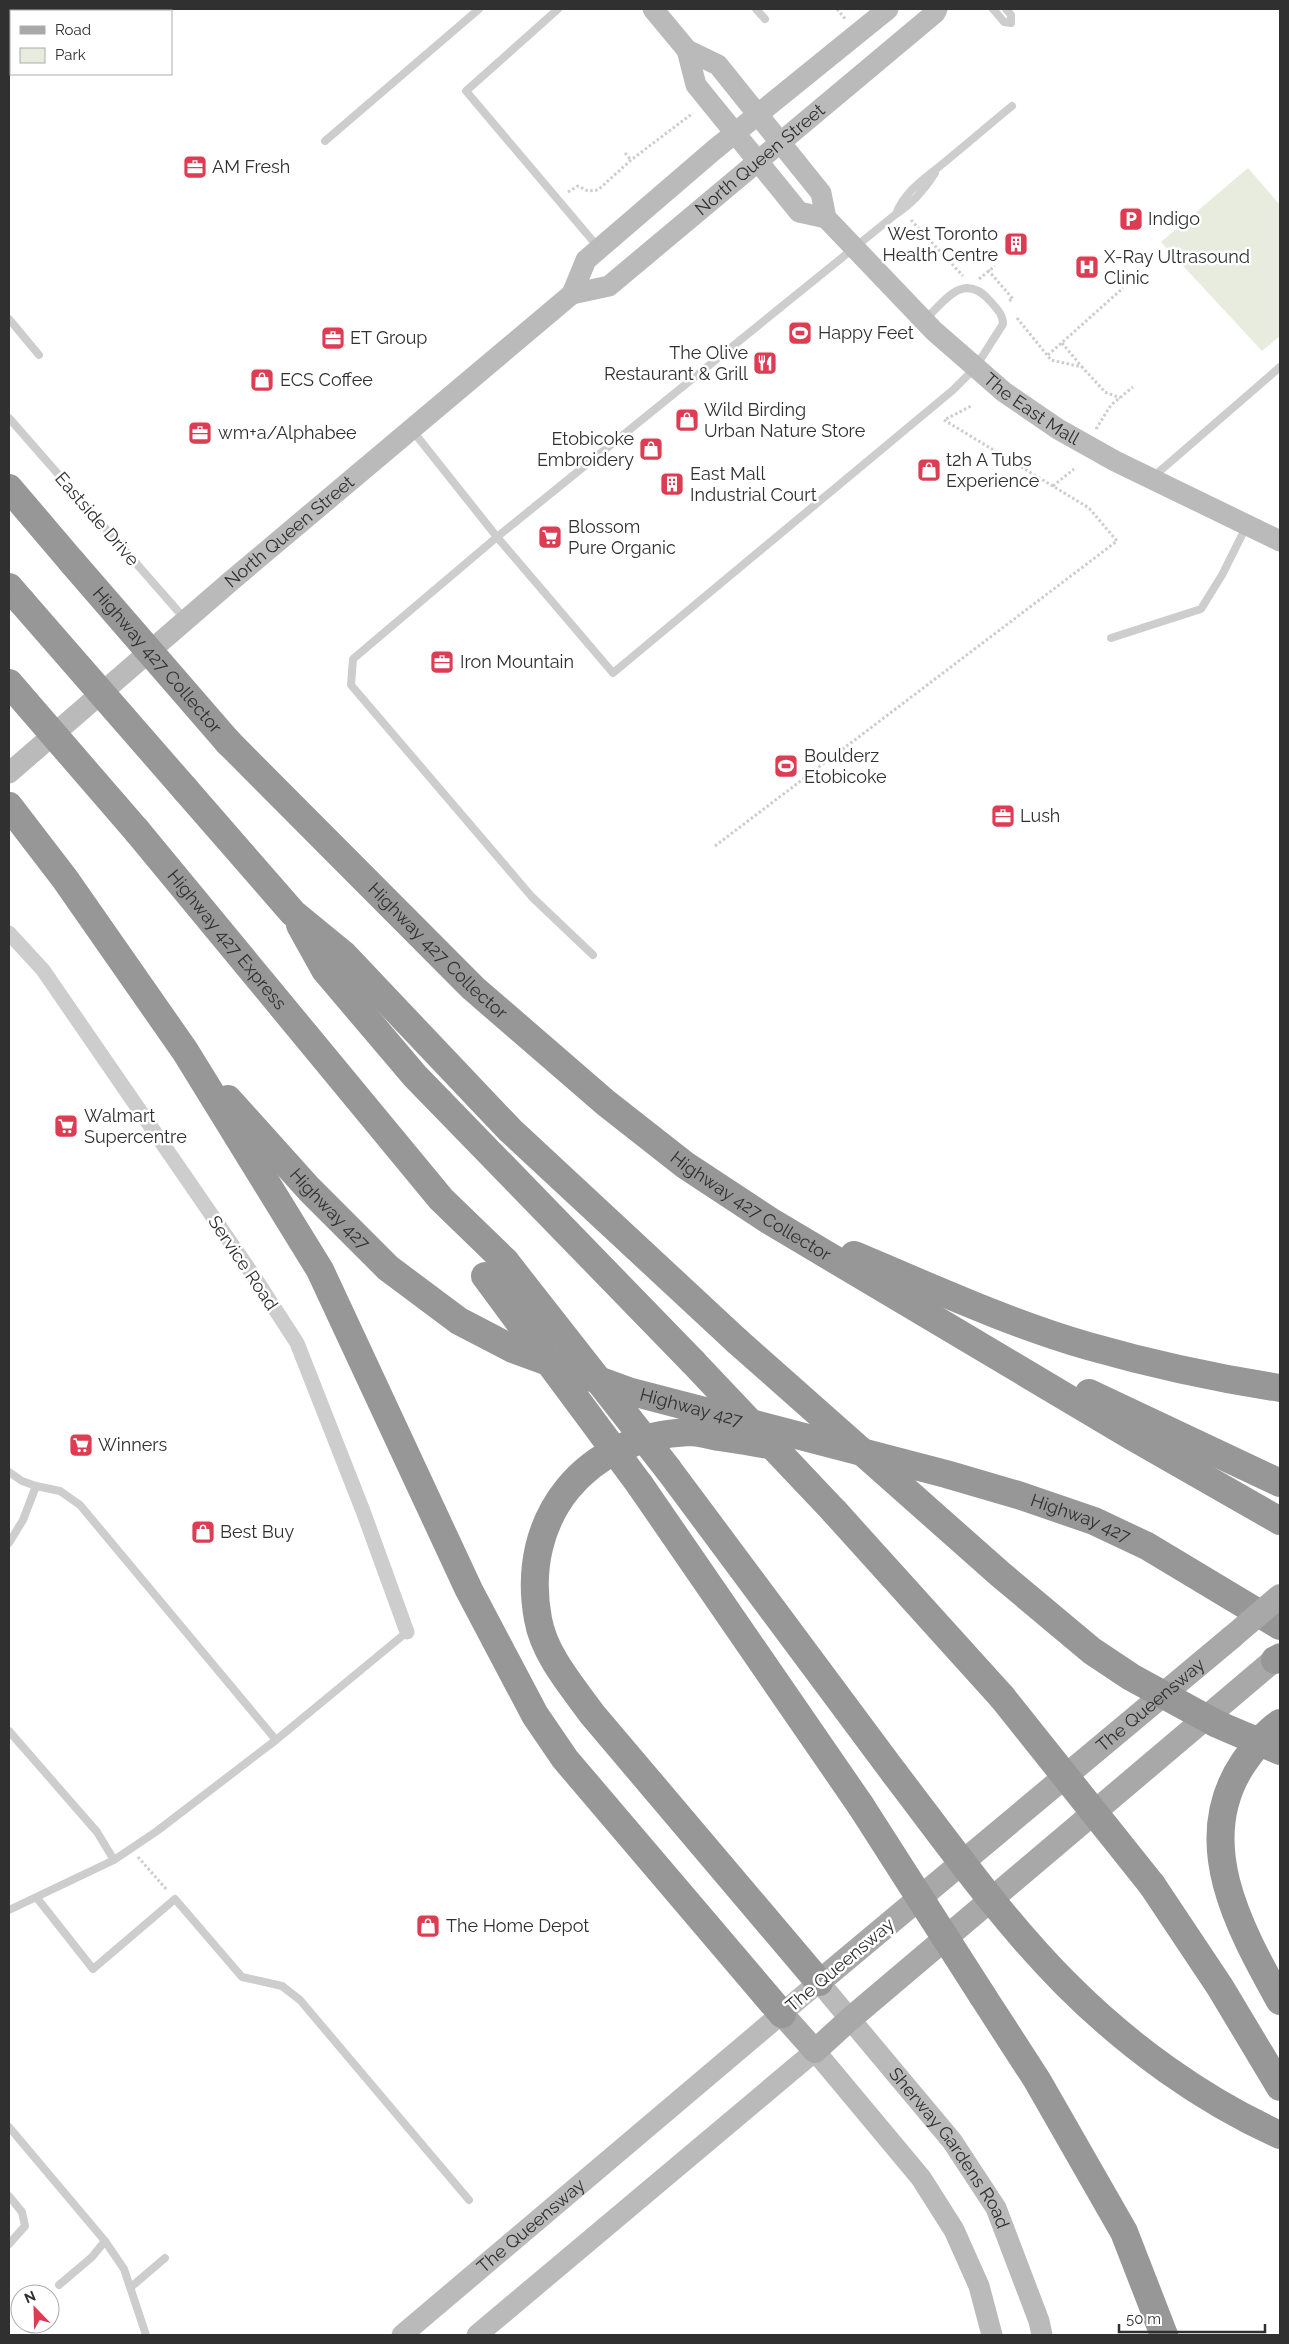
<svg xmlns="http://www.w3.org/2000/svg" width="1289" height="2344" font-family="Raleway,sans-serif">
  <rect width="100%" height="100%" fill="#fff"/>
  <path fill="#e7ecdf" d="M1248,168L1280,205V336L1262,351L1161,242Z"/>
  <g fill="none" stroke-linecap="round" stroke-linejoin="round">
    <path stroke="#cdcdcd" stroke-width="3" stroke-dasharray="2.5 2.5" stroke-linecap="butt" d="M837,9L846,20
      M625,153L631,160
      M568,192L578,186L588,191L598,190L631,160L693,113
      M911,220L963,276
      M988,270L1013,299L1008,301
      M979,279L995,266
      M1017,318L1051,360L1082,367L1105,392L1120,398
      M341,341L345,346
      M1062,343L1082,367
      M1048,355L1123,288
      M1096,429L1111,405L1133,387
      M1053,486L1074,469
      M715,846L1117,541L1089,508L944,420L973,405
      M138,1857L167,1890"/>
    <path stroke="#cdcdcd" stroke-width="8" d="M558,9L466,91L598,247
      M756,9L765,19
      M993,9L1004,22L1011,23V15L1006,9
      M325,141L479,9
      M896,214C912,204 925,189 935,173
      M9,319L39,355
      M9,418L184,618
      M412,430L497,537L613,673L953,390L975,368L1003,324C1003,314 996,308 990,301C964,271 945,300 925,320
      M1153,477L1280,367
      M1111,638L1201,609L1222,575L1246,527
      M593,955L532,897L351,685L353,659L497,537L896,214C906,189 926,178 946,161C968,143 990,124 1012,106
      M9,1472L22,1481L36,1486L60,1491L80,1505L276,1740
      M9,1543L23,1520L36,1486
      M9,1731L97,1832L114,1860
      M37,1898L93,1969L175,1899L242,1977L282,1986L300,2000L469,2200
      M9,1910L114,1860L157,1831L276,1740L407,1632
      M9,2127L105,2241L124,2269L146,2335
      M9,2196L22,2212L25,2226L9,2244
      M59,2285L92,2257L105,2241
      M131,2287L165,2258"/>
    <path stroke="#cdcdcd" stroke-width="15" d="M9,933L43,970L255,1278L297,1343L363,1511L407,1632"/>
    <g stroke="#bababa" stroke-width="21">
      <path id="s1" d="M653,9L687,50L718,65L821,193L826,218L934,331L1004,392L1058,429L1115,461L1280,541"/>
      <path d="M687,50L696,85L799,212L826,218"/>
      <path d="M572,294L586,260L714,150L888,9"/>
      <path id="s2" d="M9,773L231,581L572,294L609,286L935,13L937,9"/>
      <path id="s3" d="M402,2335L819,1982L952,2141L996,2208L1039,2321L1042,2335"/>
      <path d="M477,2335L815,2051L921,2178L954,2230L979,2286L992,2335"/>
    </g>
    <g stroke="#a8a8a8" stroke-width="24">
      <path id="s4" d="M819,1982L1232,1637"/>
      <path d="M782,2014L815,2051L850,2019L1280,1655"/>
    </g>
    <g stroke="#979797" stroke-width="28">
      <path d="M9,488L72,562"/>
      <path d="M9,587L22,602"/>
      <path id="s5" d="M228,742L473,988L606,1103L685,1165L770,1221L1133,1437L1280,1521"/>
      <path d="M185,789L293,913L343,954L510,1130L737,1341"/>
      <path d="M9,806L65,879L185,1051L320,1270L469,1590L535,1715L565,1759L782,2014"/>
      <path id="s6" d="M137,831L441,1199L505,1261"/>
      <path d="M300,925L325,970L415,1076L693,1362"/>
      <path id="s7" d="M228,1099L309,1189L388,1268L459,1321L513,1349L628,1391L946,1474L1018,1495L1094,1521L1147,1546L1280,1626"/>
      <path d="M854,1255C931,1287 1008,1323 1088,1346C1151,1364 1215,1378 1280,1388"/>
      <path d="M1089,1393L1280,1483"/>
      <path d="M779,1447C759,1443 739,1440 719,1437C709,1435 698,1432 689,1432C586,1436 519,1517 538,1619C544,1654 571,1685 592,1714L819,1982"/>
      <path d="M668,1469L895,1774"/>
      <path d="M640,1485L861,1806"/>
      <path d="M834,1511L1002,1697"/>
      <path d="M1275,1660L1280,1658"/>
      <path d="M1280,1723C1265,1733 1254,1748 1244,1762C1190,1841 1240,1929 1280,2001"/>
      <path d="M1152,1885L1220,1987L1280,2087"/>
      <path d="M982,1995L1037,2080L1124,2232L1164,2335"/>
    </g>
    <path stroke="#a8a8a8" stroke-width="24" d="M1232,1637L1280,1596"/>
    <g stroke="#979797" stroke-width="28">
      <path id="s8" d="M72,562L228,742"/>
      <path d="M22,602L185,789"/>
      <path d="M9,683L137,831"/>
      <path d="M505,1261L668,1469"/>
      <path d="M485,1276L640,1485"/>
      <path d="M737,1341L1000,1574L1092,1651L1131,1677L1217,1724L1280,1751"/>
      <path d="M693,1362L834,1511"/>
      <path d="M1002,1697L1152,1885"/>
      <path d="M895,1774C950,1846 1003,1921 1067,1985C1128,2046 1202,2100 1280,2135"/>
      <path d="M861,1806L982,1995"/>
    </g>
  </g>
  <defs>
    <g id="office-square" transform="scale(1.25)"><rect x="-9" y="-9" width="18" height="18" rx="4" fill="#dc3d53" stroke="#fff"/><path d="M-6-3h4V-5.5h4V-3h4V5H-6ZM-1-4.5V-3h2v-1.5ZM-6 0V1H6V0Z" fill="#fff"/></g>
    <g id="parking-square" transform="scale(1.25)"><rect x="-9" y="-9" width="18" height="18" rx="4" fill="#dc3d53" stroke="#fff"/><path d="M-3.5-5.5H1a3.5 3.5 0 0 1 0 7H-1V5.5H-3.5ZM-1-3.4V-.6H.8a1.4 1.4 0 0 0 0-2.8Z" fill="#fff"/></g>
    <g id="building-square" transform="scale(1.25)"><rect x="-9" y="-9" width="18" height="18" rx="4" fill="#dc3d53" stroke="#fff"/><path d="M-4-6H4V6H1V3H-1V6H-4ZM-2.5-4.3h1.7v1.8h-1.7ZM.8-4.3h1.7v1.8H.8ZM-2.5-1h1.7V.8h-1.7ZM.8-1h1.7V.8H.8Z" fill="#fff"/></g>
    <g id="hospital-square" transform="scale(1.25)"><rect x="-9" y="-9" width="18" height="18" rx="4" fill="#dc3d53" stroke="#fff"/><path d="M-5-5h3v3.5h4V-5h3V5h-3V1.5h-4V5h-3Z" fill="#fff"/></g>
    <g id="stadium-square" transform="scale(1.25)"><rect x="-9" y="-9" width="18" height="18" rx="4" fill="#dc3d53" stroke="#fff"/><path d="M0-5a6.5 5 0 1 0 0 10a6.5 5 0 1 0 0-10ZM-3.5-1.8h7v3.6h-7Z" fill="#fff"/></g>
    <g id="restaurant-square" transform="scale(1.25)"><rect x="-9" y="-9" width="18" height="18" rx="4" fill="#dc3d53" stroke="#fff"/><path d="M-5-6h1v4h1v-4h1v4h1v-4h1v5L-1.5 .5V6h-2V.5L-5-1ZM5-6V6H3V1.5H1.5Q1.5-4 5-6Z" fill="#fff"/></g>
    <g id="shop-square" transform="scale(1.25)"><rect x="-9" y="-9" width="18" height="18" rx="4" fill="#dc3d53" stroke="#fff"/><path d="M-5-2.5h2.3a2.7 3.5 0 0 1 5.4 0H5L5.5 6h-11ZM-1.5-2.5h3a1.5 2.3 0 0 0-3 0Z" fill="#fff"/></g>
    <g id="supermarket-square" transform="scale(1.25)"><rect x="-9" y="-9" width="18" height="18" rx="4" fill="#dc3d53" stroke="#fff"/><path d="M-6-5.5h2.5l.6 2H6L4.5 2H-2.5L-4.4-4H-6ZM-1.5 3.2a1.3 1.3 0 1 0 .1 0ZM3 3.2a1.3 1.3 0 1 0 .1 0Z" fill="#fff"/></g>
  </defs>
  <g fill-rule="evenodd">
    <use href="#office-square" x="195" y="167"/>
    <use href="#parking-square" x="1131" y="219"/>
    <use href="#building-square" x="1016" y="244"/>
    <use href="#hospital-square" x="1087" y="267"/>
    <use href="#stadium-square" x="800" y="333"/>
    <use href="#office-square" x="333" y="338"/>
    <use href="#restaurant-square" x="765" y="363"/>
    <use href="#shop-square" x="262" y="380"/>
    <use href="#shop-square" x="687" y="420"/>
    <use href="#office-square" x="200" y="433"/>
    <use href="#shop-square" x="651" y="449"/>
    <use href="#shop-square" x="929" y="470"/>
    <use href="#building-square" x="672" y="484"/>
    <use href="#supermarket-square" x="550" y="537"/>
    <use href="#office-square" x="442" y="662"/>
    <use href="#stadium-square" x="786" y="766"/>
    <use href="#office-square" x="1003" y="816"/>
    <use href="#supermarket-square" x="66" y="1126"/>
    <use href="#supermarket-square" x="81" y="1445"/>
    <use href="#shop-square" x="203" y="1532"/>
    <use href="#shop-square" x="428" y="1926"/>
  </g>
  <g text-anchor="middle" stroke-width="5" stroke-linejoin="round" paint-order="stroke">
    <g font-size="18" fill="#303030" stroke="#fff">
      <text dy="6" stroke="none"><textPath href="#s2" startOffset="974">North Queen Street</textPath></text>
      <text dy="6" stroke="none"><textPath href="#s1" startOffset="559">The East Mall</textPath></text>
      <text transform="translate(97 519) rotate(49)" y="6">Eastside Drive</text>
      <text dy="6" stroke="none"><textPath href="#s2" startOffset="370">North Queen Street</textPath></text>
      <text dy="6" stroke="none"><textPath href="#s8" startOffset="130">Highway 427 Collector</textPath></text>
      <text dy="6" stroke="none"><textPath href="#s6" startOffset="141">Highway 427 Express</textPath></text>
      <text dy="6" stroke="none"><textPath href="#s5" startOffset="296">Highway 427 Collector</textPath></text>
      <text dy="6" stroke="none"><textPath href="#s5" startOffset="701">Highway 427 Collector</textPath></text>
      <text dy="6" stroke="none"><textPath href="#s7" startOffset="150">Highway 427</textPath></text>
      <text transform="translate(243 1263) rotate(56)" y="6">Service Road</text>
      <text dy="6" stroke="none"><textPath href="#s7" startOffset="570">Highway 427</textPath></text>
      <text dy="6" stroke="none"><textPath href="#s7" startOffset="975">Highway 427</textPath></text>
      <text dy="6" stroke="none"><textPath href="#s4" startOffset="432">The Queensway</textPath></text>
      <text transform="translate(840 1965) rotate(-40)" y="6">The Queensway</text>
      <text dy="6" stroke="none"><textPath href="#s3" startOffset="758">Sherway Gardens Road</textPath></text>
      <text dy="6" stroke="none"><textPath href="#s3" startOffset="169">The Queensway</textPath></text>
    </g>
    <g font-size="18" fill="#303030" stroke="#fff" text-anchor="start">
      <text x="212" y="173">AM Fresh</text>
      <text x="1148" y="225">Indigo</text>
      <text x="998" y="240" text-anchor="end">West Toronto<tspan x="998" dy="21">Health Centre</tspan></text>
      <text x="1104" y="263">X-Ray Ultrasound<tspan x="1104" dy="21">Clinic</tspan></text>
      <text x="818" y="339">Happy Feet</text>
      <text x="350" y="344">ET Group</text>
      <text x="748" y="359" text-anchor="end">The Olive<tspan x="748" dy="21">Restaurant &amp; Grill</tspan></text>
      <text x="280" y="386">ECS Coffee</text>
      <text x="704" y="416">Wild Birding<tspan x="704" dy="21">Urban Nature Store</tspan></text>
      <text x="218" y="439">wm+a/Alphabee</text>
      <text x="634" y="445" text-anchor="end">Etobicoke<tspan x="634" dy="21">Embroidery</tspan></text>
      <text x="946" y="466">t2h A Tubs<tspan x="946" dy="21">Experience</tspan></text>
      <text x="690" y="480">East Mall<tspan x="690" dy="21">Industrial Court</tspan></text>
      <text x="568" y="533">Blossom<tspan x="568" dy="21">Pure Organic</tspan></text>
      <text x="460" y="668">Iron Mountain</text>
      <text x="804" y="762">Boulderz<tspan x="804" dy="21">Etobicoke</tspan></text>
      <text x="1020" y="822">Lush</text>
      <text x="84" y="1122">Walmart<tspan x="84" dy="21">Supercentre</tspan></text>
      <text x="98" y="1451">Winners</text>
      <text x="220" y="1538">Best Buy</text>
      <text x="446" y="1932">The Home Depot</text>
    </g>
  </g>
  <rect width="1289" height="2344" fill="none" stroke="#303030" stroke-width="20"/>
  <rect x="10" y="10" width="162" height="65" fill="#ffffff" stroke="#acacac"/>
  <rect x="20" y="26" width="25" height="8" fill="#a8a8a8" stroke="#acacac"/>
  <text x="55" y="35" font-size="15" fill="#303030">Road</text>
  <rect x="20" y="48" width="25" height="15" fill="#e7ecdf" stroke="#acacac"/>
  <text x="55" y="60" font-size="15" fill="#303030">Park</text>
  <g transform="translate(35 2309) rotate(337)"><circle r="24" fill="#ffffff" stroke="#acacac"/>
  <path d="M0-4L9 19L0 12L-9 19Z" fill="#dc3d53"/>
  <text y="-8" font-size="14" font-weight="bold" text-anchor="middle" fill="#303030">N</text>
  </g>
  <path d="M1119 2324v8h146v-8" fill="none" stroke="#303030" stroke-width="2.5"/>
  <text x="1126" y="2324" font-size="15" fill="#303030" stroke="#ffffff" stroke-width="4" paint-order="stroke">50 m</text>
</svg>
